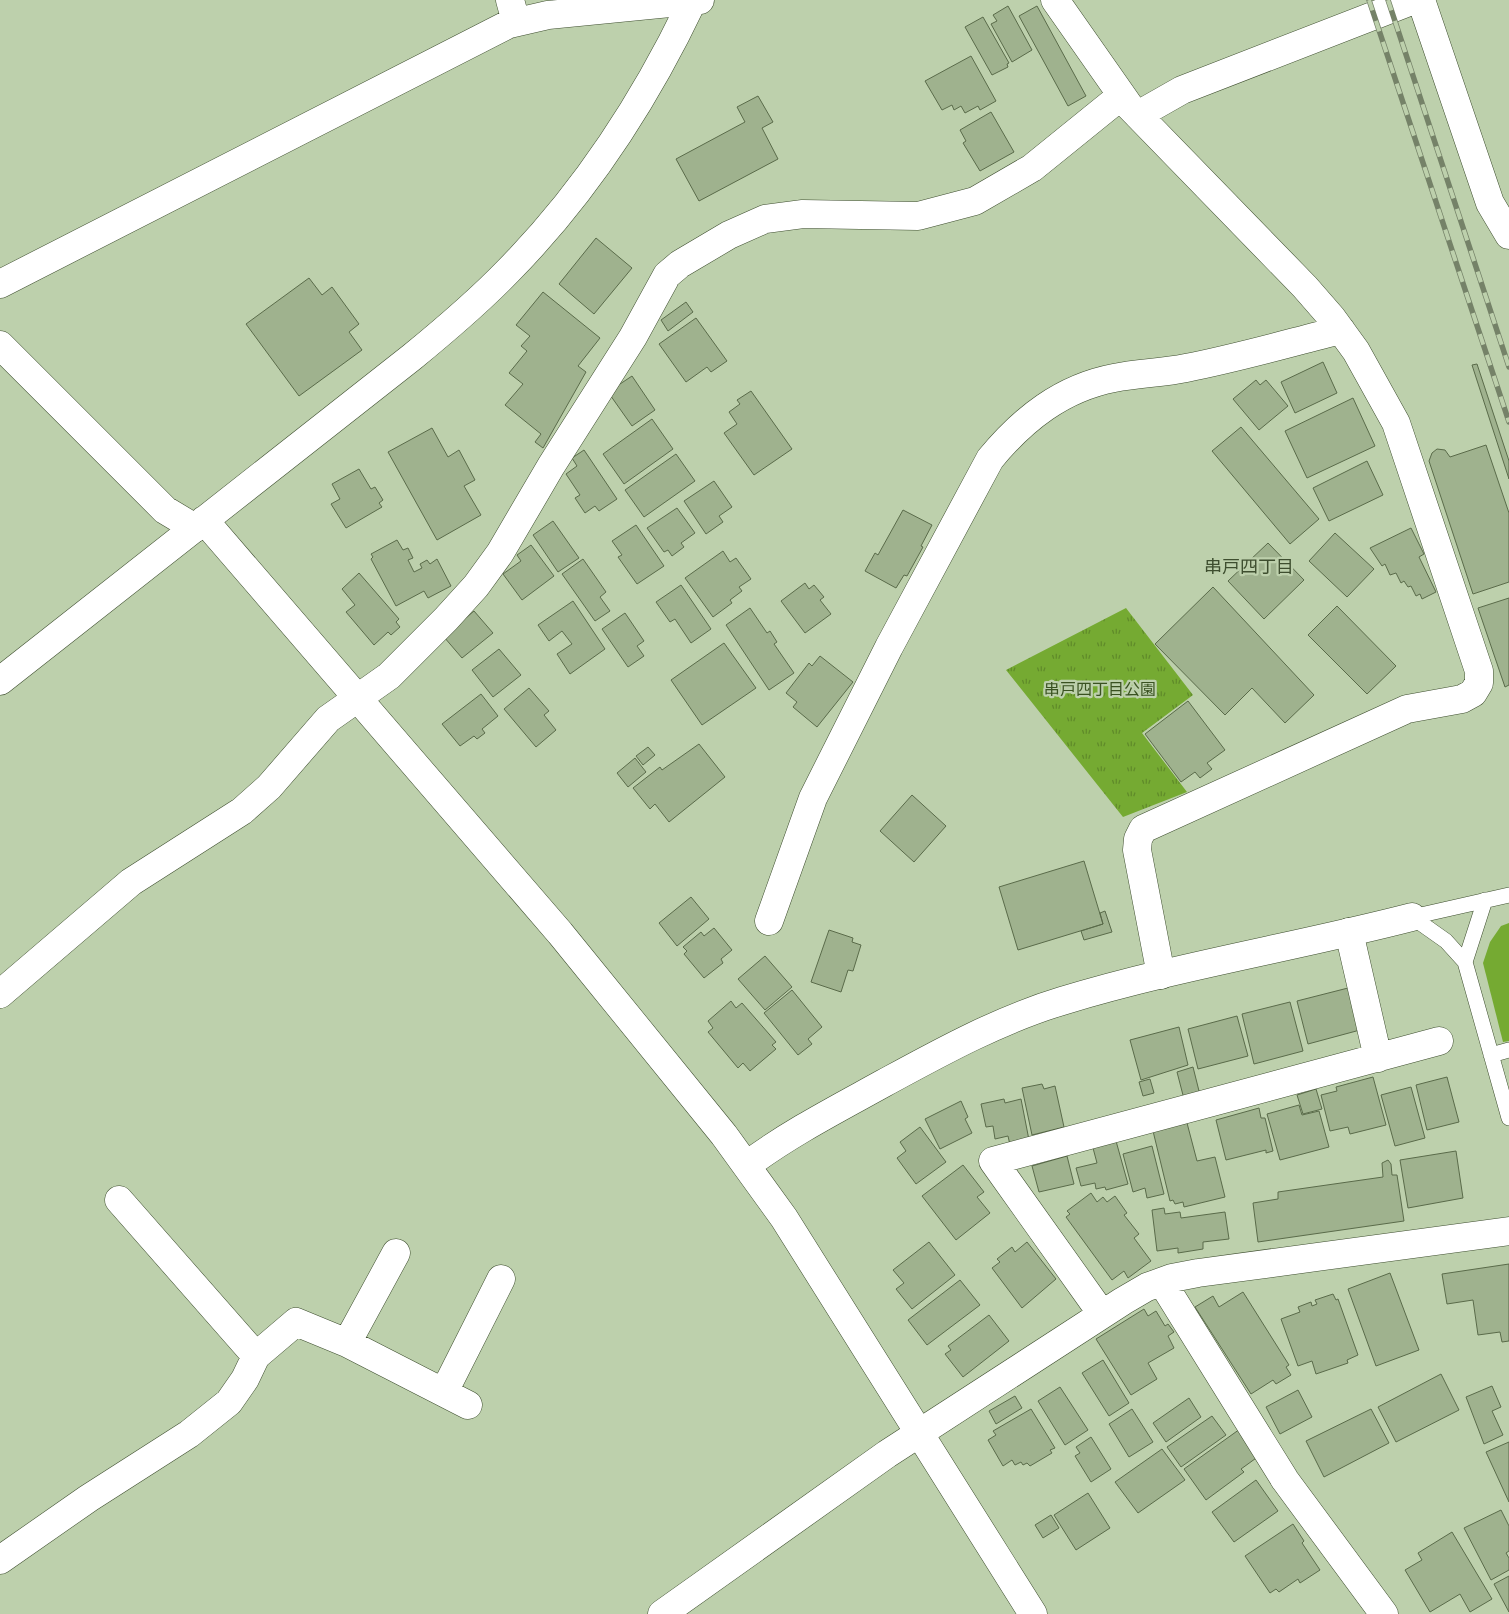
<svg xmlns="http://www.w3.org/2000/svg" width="1509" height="1614" font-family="'DejaVu Sans','Noto Sans JP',sans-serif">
  <defs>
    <pattern id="grass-tufts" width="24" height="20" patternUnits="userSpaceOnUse" patternTransform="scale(1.25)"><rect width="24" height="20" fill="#75aa32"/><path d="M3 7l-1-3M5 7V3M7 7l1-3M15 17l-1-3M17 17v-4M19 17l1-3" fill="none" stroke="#5f8a29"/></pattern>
  </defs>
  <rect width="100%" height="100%" fill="#bdd0ac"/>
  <path fill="url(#grass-tufts)" d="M1126,608L1193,695L1142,733L1187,792L1123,817L1006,670Z"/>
  <path fill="#75aa32" d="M1509,923V1041L1503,1042L1483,963L1490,942L1501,926Z"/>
  <path fill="#9fb28e" stroke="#5a6b4a" d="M1008,6L1032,50L1012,62L991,24L997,21L993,15Z
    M1037,6L1086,96L1068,106L1019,16Z
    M983,17L1009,63L1007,64L1008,67L992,75L965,27Z
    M971,56L996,101L980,110L978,106L965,113L961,106L954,110L952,105L942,110L925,81Z
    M758,96L773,122L762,128L778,159L699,201L676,159L745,122L737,107Z
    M991,112L1014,152L980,171L963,143L966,141L960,130Z
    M596,238L632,268L594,314L559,284Z
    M309,278L322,295L332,287L359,324L349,332L362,350L299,396L246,324Z
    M543,292L600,338L578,366L586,372L543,448L535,442L541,434L505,405L523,384L509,373L527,351L521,346L530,336L516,325Z
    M686,302L693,312L668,331L661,320Z
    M696,318L727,361L711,372L707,367L686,382L659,344Z
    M1323,362L1337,393L1295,413L1281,382Z
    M1477,364L1509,461V479L1472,365Z
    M632,376L655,410L632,426L608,392Z
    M1256,380L1260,385L1266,380L1288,406L1259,430L1233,399Z
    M751,391L792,449L754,475L724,433L737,424L729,412L740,404L737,400Z
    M1353,398L1375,446L1307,478L1285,431Z
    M652,419L673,449L624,484L603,454Z
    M1241,427L1319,519L1290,544L1212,451Z
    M432,428L448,457L459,450L475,480L464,486L481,515L437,540L388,452Z
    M1486,445L1509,513V582L1473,594L1429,461L1432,453L1437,449L1445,450L1450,457Z
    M584,450L617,499L599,511L595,506L585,513L575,498L580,495L566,474L577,466L572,458Z
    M676,454L695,481L644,517L625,490Z
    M1367,461L1383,495L1329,521L1313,488Z
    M359,469L371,489L375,487L383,500L379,503L382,507L346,528L331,504L340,499L332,484Z
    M714,481L732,507L719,516L723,522L706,534L684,501Z
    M677,508L695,533L681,543L684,547L672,556L668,550L664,552L647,528Z
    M903,510L932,525L921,546L923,547L907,576L904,575L896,588L865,571L875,553L878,555Z
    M553,521L579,558L558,572L533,535Z
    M636,525L664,566L637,584L618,557L622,555L612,541Z
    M1411,528L1424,554L1419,557L1436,592L1422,599L1420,594L1416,596L1411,586L1408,587L1404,581L1401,583L1396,573L1390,575L1385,564L1382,566L1370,548Z
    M1335,533L1374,569L1347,597L1309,561Z
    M397,540L403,550L408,548L413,558L408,560L414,572L422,568L420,564L427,560L430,564L437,559L451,586L428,598L424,591L396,606L371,559L373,557L371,554Z
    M1268,543L1304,580L1264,619L1228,581Z
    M531,545L554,576L522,600L503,574L521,561L517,555Z
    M723,551L730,562L736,558L751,579L739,587L742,591L730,600L732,603L713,617L685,578Z
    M583,559L606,592L600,597L610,611L595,621L562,574Z
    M359,573L399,619L396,622L400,627L391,635L388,632L374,645L346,612L355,605L342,589Z
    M805,583L809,589L814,585L824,597L820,600L831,614L805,633L781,601Z
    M681,585L711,629L691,643L675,619L670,622L656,602Z
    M1213,587L1314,695L1285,723L1252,688L1225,715L1155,644Z
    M1509,598V685L1505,687L1478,608Z
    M573,601L605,649L570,674L557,654L572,644L562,631L549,641L538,625Z
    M1337,606L1396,666L1367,694L1308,635Z
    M750,608L767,633L770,631L777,642L774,644L794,673L769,690L726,625Z
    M474,611L493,633L462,658L444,637Z
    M625,613L644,641L637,646L644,656L628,667L602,629Z
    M724,643L756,688L702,725L671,680Z
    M499,649L521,675L493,697L472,670Z
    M820,656L853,682L817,727L793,707L797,702L786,693L809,663L812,666Z
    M529,688L549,711L544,715L556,730L536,747L504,709Z
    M481,694L498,716L482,729L485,733L477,739L474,736L460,746L442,724Z
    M1188,701L1225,750L1207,763L1212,769L1200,778L1195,772L1181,782L1145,734Z
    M699,744L725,777L669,822L655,804L650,809L633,788L660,767L662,770Z
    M648,747L655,755L643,765L636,756Z
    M635,758L646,772L628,787L617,773Z
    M912,795L946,826L914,862L880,831Z
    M1084,861L1103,924L1018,950L999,887Z
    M691,897L709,919L677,946L659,923Z
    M1105,911L1112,932L1084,940L1081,931L1103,924L1100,913Z
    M714,928L732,950L721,959L723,963L704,978L684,954L687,951L683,947L701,932L704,936Z
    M829,930L853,938L852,942L861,945L853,971L848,970L841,992L811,982Z
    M765,956L792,987L765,1010L738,979Z
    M1348,988L1360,1030L1308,1044L1297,1001Z
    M792,990L822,1027L808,1039L812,1044L798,1055L764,1013Z
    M731,1001L736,1008L742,1003L776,1042L772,1045L776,1049L750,1071L743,1063L738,1068L708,1032L713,1028L708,1021Z
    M1290,1002L1303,1051L1254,1064L1242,1014Z
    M1237,1016L1248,1056L1198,1069L1188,1029Z
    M1179,1027L1188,1065L1141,1080L1130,1040Z
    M1193,1067L1200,1095L1184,1099L1177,1072Z
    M1373,1077L1386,1125L1350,1134L1348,1127L1330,1131L1321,1095L1337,1091L1336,1087Z
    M1447,1077L1459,1122L1427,1130L1416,1085Z
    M1150,1079L1154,1093L1143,1096L1139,1082Z
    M1042,1084L1044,1089L1055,1086L1064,1127L1032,1135L1022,1088Z
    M1411,1087L1425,1138L1395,1146L1381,1095Z
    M1316,1089L1322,1109L1303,1114L1297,1095Z
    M1004,1099L1005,1103L1021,1099L1029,1140L1010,1145L1008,1136L995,1139L993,1126L986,1127L981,1104Z
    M961,1101L968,1117L965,1119L972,1133L940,1149L925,1119Z
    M1299,1105L1302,1115L1319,1111L1329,1147L1280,1160L1267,1114Z
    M1259,1108L1261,1118H1265L1273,1151L1266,1153V1150L1226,1160L1216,1120Z
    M1187,1123L1197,1161L1215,1157L1225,1197L1184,1207L1183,1202L1175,1204L1173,1200L1170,1201L1153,1131Z
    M920,1127L946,1162L916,1184L897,1158L906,1151L900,1142Z
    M1116,1141L1128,1184L1106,1190L1105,1187L1096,1189L1095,1183L1081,1186L1076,1168L1097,1163L1093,1148Z
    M1152,1146L1164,1194L1147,1198L1145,1188L1133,1192L1123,1154Z
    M1456,1151L1463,1198L1408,1208L1400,1160Z
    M1067,1156L1074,1184L1039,1192L1032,1166Z
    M1388,1160L1391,1164L1392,1175H1397L1404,1221L1258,1242L1253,1203L1278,1199V1192L1383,1177L1382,1163Z
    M963,1165L984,1192L977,1197L990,1213L956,1240L922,1196Z
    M1091,1193L1097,1202L1103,1197L1107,1202L1115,1196L1127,1213L1124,1215L1139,1234L1134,1238L1151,1261L1128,1278L1124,1271L1112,1280L1066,1217L1070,1214L1067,1211Z
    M1164,1208L1165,1214L1180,1212L1181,1218L1225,1212L1229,1239L1203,1242V1249L1178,1253V1248L1157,1251L1152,1210Z
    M929,1242L955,1275L912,1309L896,1289L904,1283L893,1270Z
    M1027,1242L1056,1279L1022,1308L992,1268L1000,1262L997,1259L1012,1247L1015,1252Z
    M1509,1264V1341L1502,1342L1500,1332L1478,1335L1473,1300L1447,1304L1442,1274Z
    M1390,1273L1419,1350L1376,1366L1348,1289Z
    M960,1280L980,1305L927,1345L908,1320Z
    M1243,1292L1289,1365L1286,1367L1291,1375L1276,1384L1273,1380L1251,1394L1195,1307L1213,1296L1219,1307Z
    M1333,1294L1336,1300L1338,1299L1358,1355L1347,1360L1348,1363L1316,1374L1312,1361L1298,1366L1281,1319L1300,1312L1298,1307L1311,1302L1312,1306L1317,1304L1315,1300Z
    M1144,1309L1148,1316L1156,1311L1165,1326L1168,1324L1174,1332L1168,1336L1174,1348L1148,1363L1157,1379L1131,1395L1096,1339Z
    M989,1315L1009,1341L963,1377L945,1354L951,1350L948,1346Z
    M1103,1360L1129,1403L1109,1416L1082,1373Z
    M1441,1374L1459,1410L1396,1442L1378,1407Z
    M1492,1386L1501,1407L1492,1411L1503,1435L1484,1444L1466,1397Z
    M1060,1387L1088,1430L1065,1445L1038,1401Z
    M1298,1390L1312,1417L1280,1434L1266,1407Z
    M1015,1396L1022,1408L996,1424L989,1411Z
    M1189,1398L1201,1417L1166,1442L1153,1423Z
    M1031,1409L1055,1448L1050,1450L1052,1453L1030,1466L1027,1463L1023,1465L1021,1462L1015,1465L1012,1460L1003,1466L988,1440L996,1435L993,1431Z
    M1132,1409L1153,1442L1129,1457L1109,1424Z
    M1371,1409L1389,1443L1324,1477L1306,1441Z
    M1212,1416L1226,1435L1181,1467L1167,1447Z
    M1240,1429L1259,1456L1241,1469L1244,1472L1206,1500L1184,1469Z
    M1091,1437L1111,1469L1091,1482L1075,1456L1080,1453L1076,1447Z
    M1509,1442V1502L1486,1452Z
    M1162,1449L1185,1480L1138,1513L1115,1482Z
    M1256,1480L1278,1511L1234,1542L1212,1512Z
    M1088,1493L1110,1528L1076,1550L1054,1515Z
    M1501,1510L1509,1526V1551L1506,1553L1509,1558V1570L1491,1580L1464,1528Z
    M1051,1515L1059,1528L1043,1538L1035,1525Z
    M1293,1524L1304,1541L1302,1543L1320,1570L1300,1583L1298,1579L1279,1592L1276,1589L1270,1593L1245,1556Z
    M1452,1532L1492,1599L1470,1612L1460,1594L1430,1612L1405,1570L1422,1560L1418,1553Z
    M1509,1576V1612L1494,1584Z"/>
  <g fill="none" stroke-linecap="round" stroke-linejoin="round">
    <g stroke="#3e4e2f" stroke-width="16">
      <path id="service" d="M1412,917L1446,941L1465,962L1509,1118
        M1412,917L1509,895
        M1465,962L1485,900
        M1491,1055L1509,1050"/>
    </g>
    <g stroke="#3e4e2f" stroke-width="29">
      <path id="minor" d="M510,0L516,22
        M1055,0L1130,107L1305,287L1332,318L1356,351L1396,423L1479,671V683L1473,693L1462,699L1407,709L1143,829L1138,839L1137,850L1161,975
        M1421,0L1490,203L1509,235
        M1138,115L1182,90L1414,0
        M0,284L509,24L548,15L700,0
        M0,345L165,510L195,528
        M769,921L813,798L889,647L990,459C1023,419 1062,388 1114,378C1138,373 1162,373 1186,368C1238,358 1289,343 1341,330
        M1349,932L1378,1058
        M0,994L131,882L242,811L269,787L328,719L389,676L446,619L476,586L500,553L551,466L633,337L667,275L680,264L729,235L765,219L803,214L918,216L975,201L1032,168L1121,96
        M119,1200L256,1356
        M1162,1282L1285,1480L1384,1614
        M1102,1314L993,1161L1439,1041
        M347,1343L396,1253
        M444,1392L501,1279
        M0,1560L89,1498L189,1434L229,1402L245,1379L256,1356L296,1322L347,1343L468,1405
        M662,1614L887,1454L1123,1301L1147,1287L1172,1278L1198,1273L1509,1231"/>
    </g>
    <g stroke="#3e4e2f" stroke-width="29">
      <path id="tertiary" d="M204,520L560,933L724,1135L784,1218L1033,1614
        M0,681L412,357C445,330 478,302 508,271C585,193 646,99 693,0
        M747,1165C790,1133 837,1109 884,1083C941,1052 999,1020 1062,1001C1177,966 1296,947 1412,917"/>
    </g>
    <use href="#service" stroke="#fff" stroke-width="15"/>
    <use href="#minor" stroke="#fff" stroke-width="28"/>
    <use href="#tertiary" stroke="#fff" stroke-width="28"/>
    <g stroke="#758268" stroke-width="5.5">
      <path id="rail" d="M1369,0L1509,422
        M1388,0L1509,367"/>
    </g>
    <use href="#rail" stroke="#bdd0ac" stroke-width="4" stroke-dasharray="11" stroke-linecap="butt"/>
  </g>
  <g text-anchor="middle" stroke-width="4.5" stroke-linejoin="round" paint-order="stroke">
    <g font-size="16" fill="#3a5221" stroke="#bdd0ac">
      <text x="1100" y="695">串戸四丁目公園</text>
    </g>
    <g font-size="18" fill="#3e4e2f" stroke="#bdd0ac">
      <text x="1249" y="573">串戸四丁目</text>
    </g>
  </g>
</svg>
